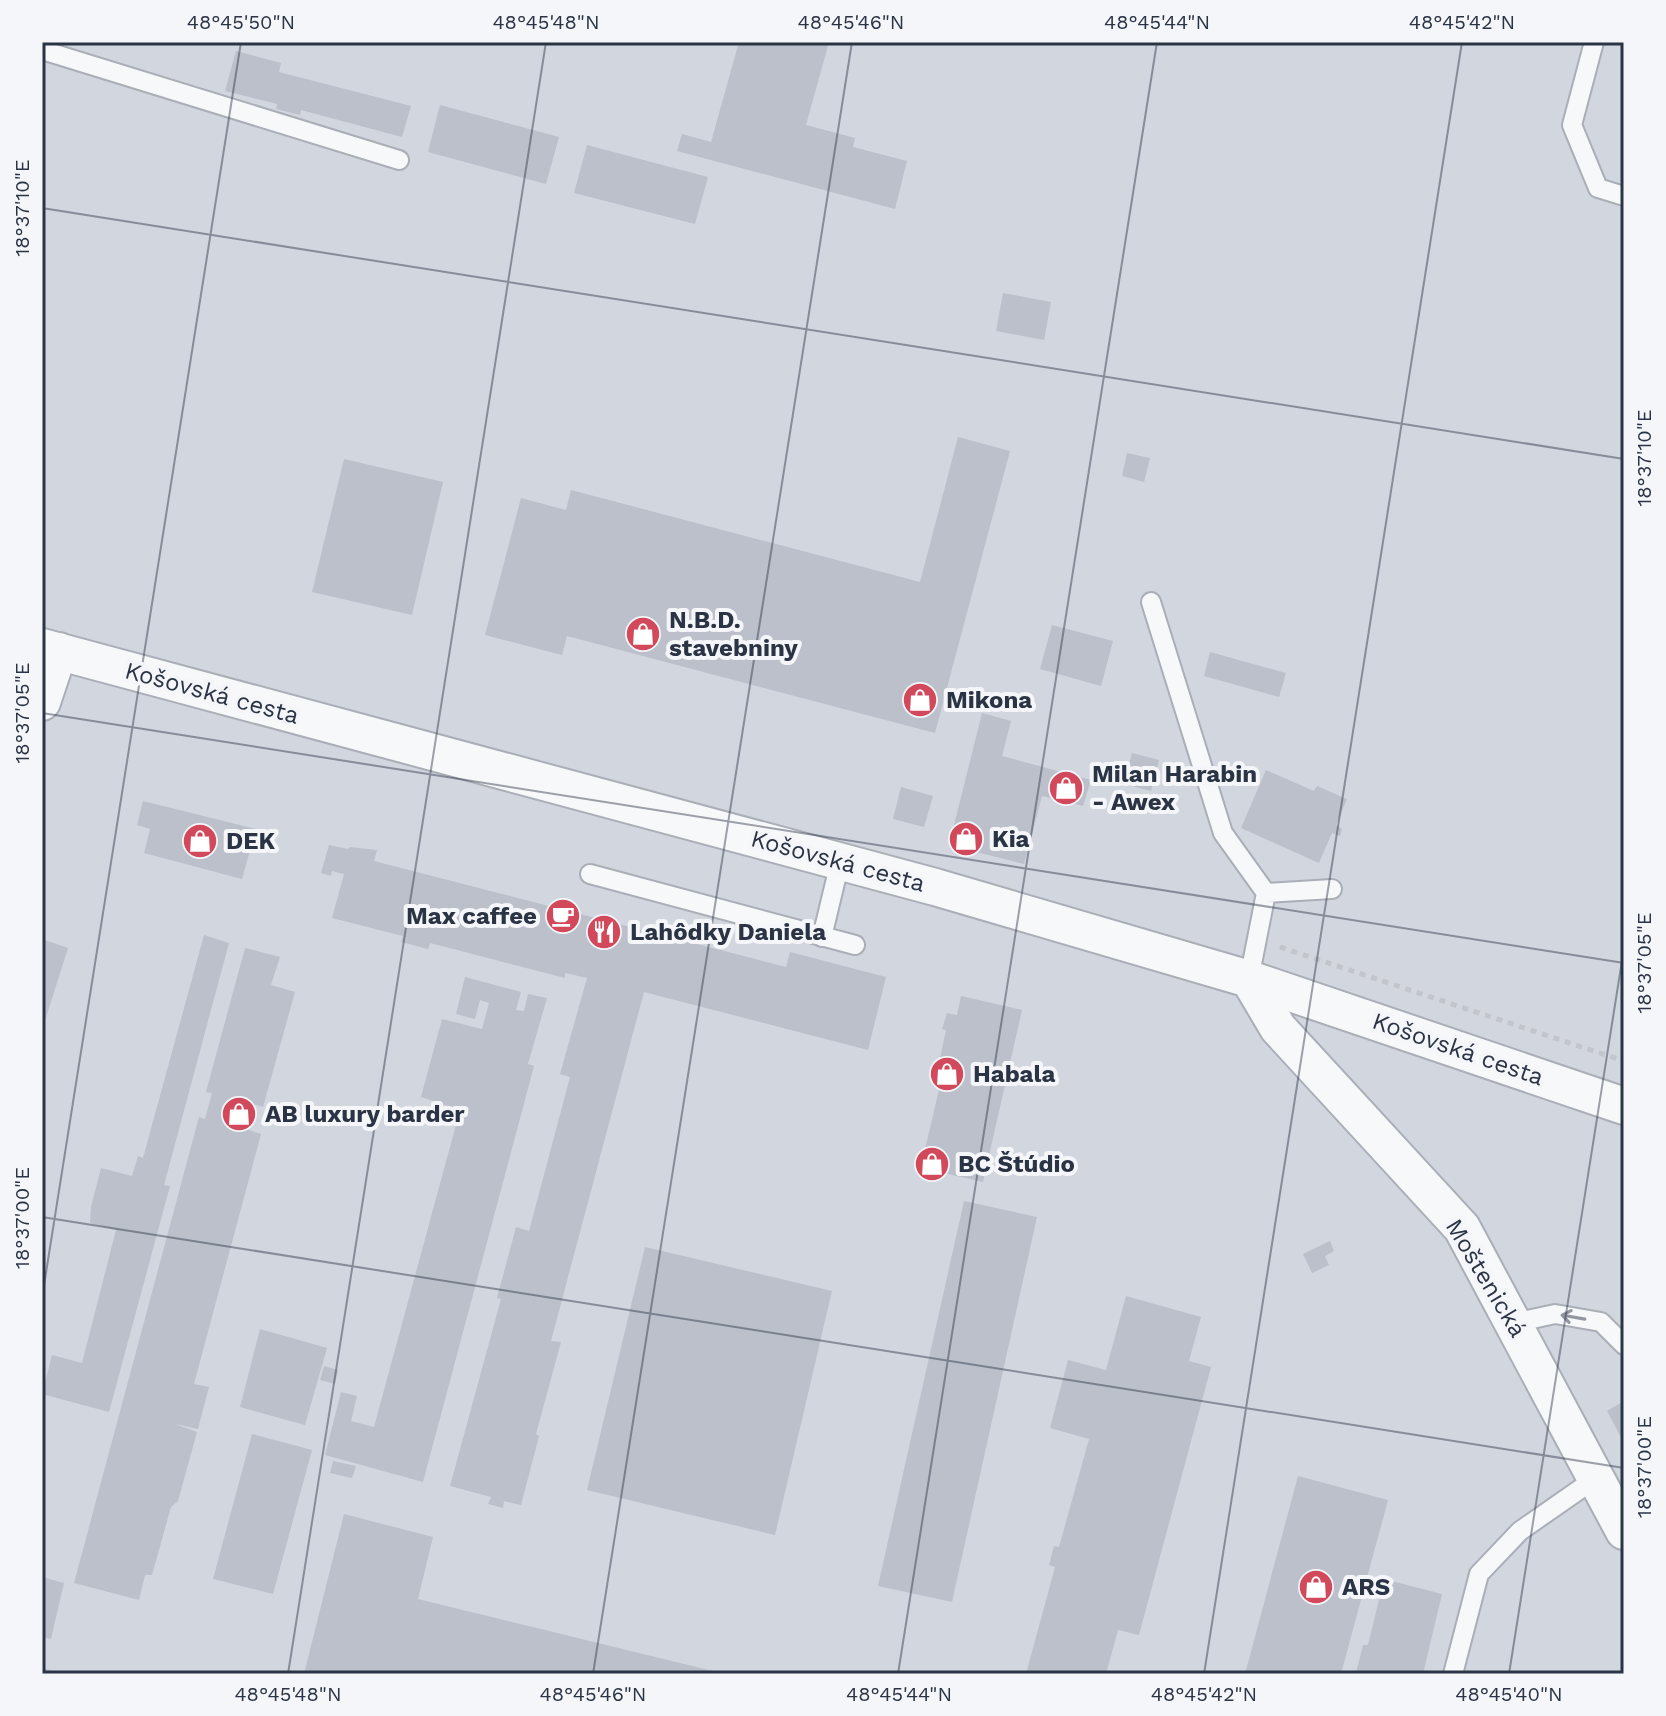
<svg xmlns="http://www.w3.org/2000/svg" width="1666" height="1716" font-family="'Work Sans',sans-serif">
  <rect width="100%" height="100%" fill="#e4e7ec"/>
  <path fill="#d2d6de" d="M42,42H1624V1674H42Z"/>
  <path fill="#bbc0ca" d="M739,42H829L806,125L855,138L853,147L907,161L895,209L677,151L682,134L711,142Z
    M236,51L281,63L279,72L411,106L402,137L301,110L300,115L276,109L277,104L225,91Z
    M440,105L559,137L546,184L428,152Z
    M587,145L708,177L695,224L574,193Z
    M1003,293L1051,302L1044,340L996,331Z
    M958,437L1010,451L935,733L567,636L562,655L485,635L521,498L566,510L571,490L920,582Z
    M1127,453L1150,458L1144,482L1122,476Z
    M344,459L443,482L412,615L312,592Z
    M1052,625L1113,641L1101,686L1040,669Z
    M1210,652L1286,673L1279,697L1204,676Z
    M982,713L1011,721L1002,756L1091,780L1083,806L1042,796L1024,864L949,845Z
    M1132,753L1159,760L1151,791L1124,784Z
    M1236,763L1245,766L1243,775L1234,773Z
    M1266,770L1314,791L1317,786L1347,799L1336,825L1342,829L1340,836L1332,833L1319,863L1241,828Z
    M901,787L933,796L924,827L893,819Z
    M143,801L256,829L242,879L144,853L150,829L137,825Z
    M329,845L348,849L350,847L377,850L374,861L786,967L790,952L886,977L868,1050L644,992L551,1341L561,1342L536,1434L539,1436L521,1505L504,1501L503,1508L488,1504L491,1497L450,1486L501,1299L497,1298L516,1227L529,1231L570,1077L560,1074L587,978L565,973V978L430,943L428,949L401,942L403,936L332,918L344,874L332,871L331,876L321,873Z
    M204,935L229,943L164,1185L170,1186L109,1412L42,1394L52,1355L82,1363L116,1230L90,1223L91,1207L101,1168L132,1176L138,1156L143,1158Z
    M42,939L68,948L43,1027L42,1026Z
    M245,948L280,957L271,985L295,992L263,1107L253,1104L246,1129L261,1134L194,1384L209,1387L198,1429L175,1424L197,1432L178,1501L171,1507L152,1575H145L139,1600L74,1583L199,1117L205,1119L212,1093L206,1092Z
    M465,977L521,992L516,1010L524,1011L528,994L547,998L528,1064L534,1066L423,1482L325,1455L341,1392L357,1396L351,1421L374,1427L460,1110L421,1097L442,1019L482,1029L489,1003L480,1000L475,1019L456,1014Z
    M961,996L1022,1010L983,1182L939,1172L937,1181L919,1175L945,1064L939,1063L946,1030L942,1029L947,1013L957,1015Z
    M964,1201L1037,1217L952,1602L878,1586Z
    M1330,1241L1334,1251L1325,1256L1329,1265L1312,1273L1303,1254Z
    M645,1247L832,1291L775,1535L587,1490Z
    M1126,1296L1201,1317L1189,1361L1211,1367L1139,1635L1118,1630L1106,1674H1026L1055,1567L1049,1565L1054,1546L1059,1547L1089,1439L1050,1428L1068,1360L1106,1370Z
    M260,1329L327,1348L305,1425L240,1407Z
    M324,1366L338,1370L335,1384L320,1380Z
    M1624,1401V1443L1607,1411Z
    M252,1434L312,1450L273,1594L213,1579Z
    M333,1461L356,1466L352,1478L330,1473Z
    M1298,1476L1388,1500L1341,1674H1245Z
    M344,1514L433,1537L418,1599L725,1674H304Z
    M42,1577L64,1583L51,1639L42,1637Z
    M1384,1579L1442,1594L1423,1674L1356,1673L1363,1645H1368Z
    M42,1668L61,1673V1674H42Z"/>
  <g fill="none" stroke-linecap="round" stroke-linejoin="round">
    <g stroke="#a9aeb7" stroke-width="22">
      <path id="service" d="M1594,42L1572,125L1598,188L1624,196
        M42,50L399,160
        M1151,602L1223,833L1266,893L1249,979
        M590,874L855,945
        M1266,893L1332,889
        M822,937L840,862
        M1514,1323L1555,1314L1601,1322L1624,1345
        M1453,1674L1479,1574L1520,1531L1596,1478"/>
    </g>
    <g stroke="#a9aeb7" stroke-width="40">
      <path id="minor" d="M42,647L935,887L1249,979L1624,1106
        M42,702L59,651
        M1249,979L1278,1028L1462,1228L1624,1531"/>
    </g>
    <path stroke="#c2c5cb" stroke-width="5" stroke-dasharray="6 6" stroke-linecap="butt" d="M1280,947L1624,1061"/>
    <use href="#service" stroke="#f7f8fa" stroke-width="18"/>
    <use href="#minor" stroke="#f7f8fa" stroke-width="36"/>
  </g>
  <defs><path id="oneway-shaft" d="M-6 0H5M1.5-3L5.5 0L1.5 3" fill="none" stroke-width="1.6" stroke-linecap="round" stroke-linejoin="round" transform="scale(2)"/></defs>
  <use stroke="#9196a0" href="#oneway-shaft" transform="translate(1573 1317) rotate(-170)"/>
  <path fill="none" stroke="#2b3445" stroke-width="2" stroke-opacity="0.45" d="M42,208L1624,459M42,713L1624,963M42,1217L1624,1468M42,1298L241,42M288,1674L546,42M593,1674L852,42M898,1674L1157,42M1204,1674L1462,42M1509,1674L1624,948"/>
  <defs>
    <g id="shop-disc" transform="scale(1.8)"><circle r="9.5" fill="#d1495b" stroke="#f4f6f9"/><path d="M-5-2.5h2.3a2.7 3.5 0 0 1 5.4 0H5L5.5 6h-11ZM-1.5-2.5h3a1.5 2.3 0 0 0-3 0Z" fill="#fff"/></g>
    <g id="cafe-disc" transform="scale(1.8)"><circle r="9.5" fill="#d1495b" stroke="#f4f6f9"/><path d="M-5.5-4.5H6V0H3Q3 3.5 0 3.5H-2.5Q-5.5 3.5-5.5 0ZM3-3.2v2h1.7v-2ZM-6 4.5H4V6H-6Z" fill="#fff"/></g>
    <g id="restaurant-disc" transform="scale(1.8)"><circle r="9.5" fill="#d1495b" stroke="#f4f6f9"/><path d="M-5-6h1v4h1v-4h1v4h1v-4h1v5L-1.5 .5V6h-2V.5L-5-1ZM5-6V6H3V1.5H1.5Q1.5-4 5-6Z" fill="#fff"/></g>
  </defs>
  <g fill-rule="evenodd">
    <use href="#shop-disc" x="643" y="634"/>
    <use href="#shop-disc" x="920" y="700"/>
    <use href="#shop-disc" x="1066" y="788"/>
    <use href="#shop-disc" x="966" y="839"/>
    <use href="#shop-disc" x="200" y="841"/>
    <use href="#cafe-disc" x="563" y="916"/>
    <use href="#restaurant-disc" x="604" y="932"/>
    <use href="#shop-disc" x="947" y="1074"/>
    <use href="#shop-disc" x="239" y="1114"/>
    <use href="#shop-disc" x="932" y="1164"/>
    <use href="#shop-disc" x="1316" y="1587"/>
  </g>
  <g text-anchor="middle" stroke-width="8" stroke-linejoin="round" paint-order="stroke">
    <g font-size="24" font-weight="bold" fill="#2b3445" stroke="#f4f6f9" text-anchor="start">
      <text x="669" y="628">N.B.D.<tspan x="669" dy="28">stavebniny</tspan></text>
      <text x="946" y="708">Mikona</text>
      <text x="1092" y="782">Milan Harabin<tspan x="1092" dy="28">- Awex</tspan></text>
      <text x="992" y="847">Kia</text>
      <text x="226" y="849">DEK</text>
      <text x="537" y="924" text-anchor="end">Max caffee</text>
      <text x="630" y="940">Lahôdky Daniela</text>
      <text x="973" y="1082">Habala</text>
      <text x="265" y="1122">AB luxury barder</text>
      <text x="958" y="1172">BC Štúdio</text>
      <text x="1342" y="1595">ARS</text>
    </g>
    <g font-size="24" fill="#2b3445" stroke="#f4f6f9">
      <text transform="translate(212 693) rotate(15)" y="8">Košovská cesta</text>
      <text transform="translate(838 861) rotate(15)" y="8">Košovská cesta</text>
      <text transform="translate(1458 1049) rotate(19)" y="8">Košovská cesta</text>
      <text transform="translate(1486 1278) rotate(59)" y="8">Moštenická</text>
    </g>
  </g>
  <rect width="1666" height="1716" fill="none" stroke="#f4f6f9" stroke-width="88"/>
  <rect x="44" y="44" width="1578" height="1628" fill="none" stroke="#2b3445" stroke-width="3"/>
  <g font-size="20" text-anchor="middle" fill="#2b3445">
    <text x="241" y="29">48°45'50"N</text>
    <text x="546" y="29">48°45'48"N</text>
    <text x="851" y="29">48°45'46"N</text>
    <text x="1157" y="29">48°45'44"N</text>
    <text x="1462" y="29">48°45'42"N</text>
    <text transform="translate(22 208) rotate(-90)" y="7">18°37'10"E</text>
    <text transform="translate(1644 458) rotate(-90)" y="7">18°37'10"E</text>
    <text transform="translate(22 713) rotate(-90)" y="7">18°37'05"E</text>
    <text transform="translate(1644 963) rotate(-90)" y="7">18°37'05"E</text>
    <text transform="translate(22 1218) rotate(-90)" y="7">18°37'00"E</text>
    <text transform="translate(1644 1467) rotate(-90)" y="7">18°37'00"E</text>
    <text x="288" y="1701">48°45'48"N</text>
    <text x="593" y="1701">48°45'46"N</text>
    <text x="899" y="1701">48°45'44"N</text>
    <text x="1204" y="1701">48°45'42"N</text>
    <text x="1509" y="1701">48°45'40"N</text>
  </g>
</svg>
